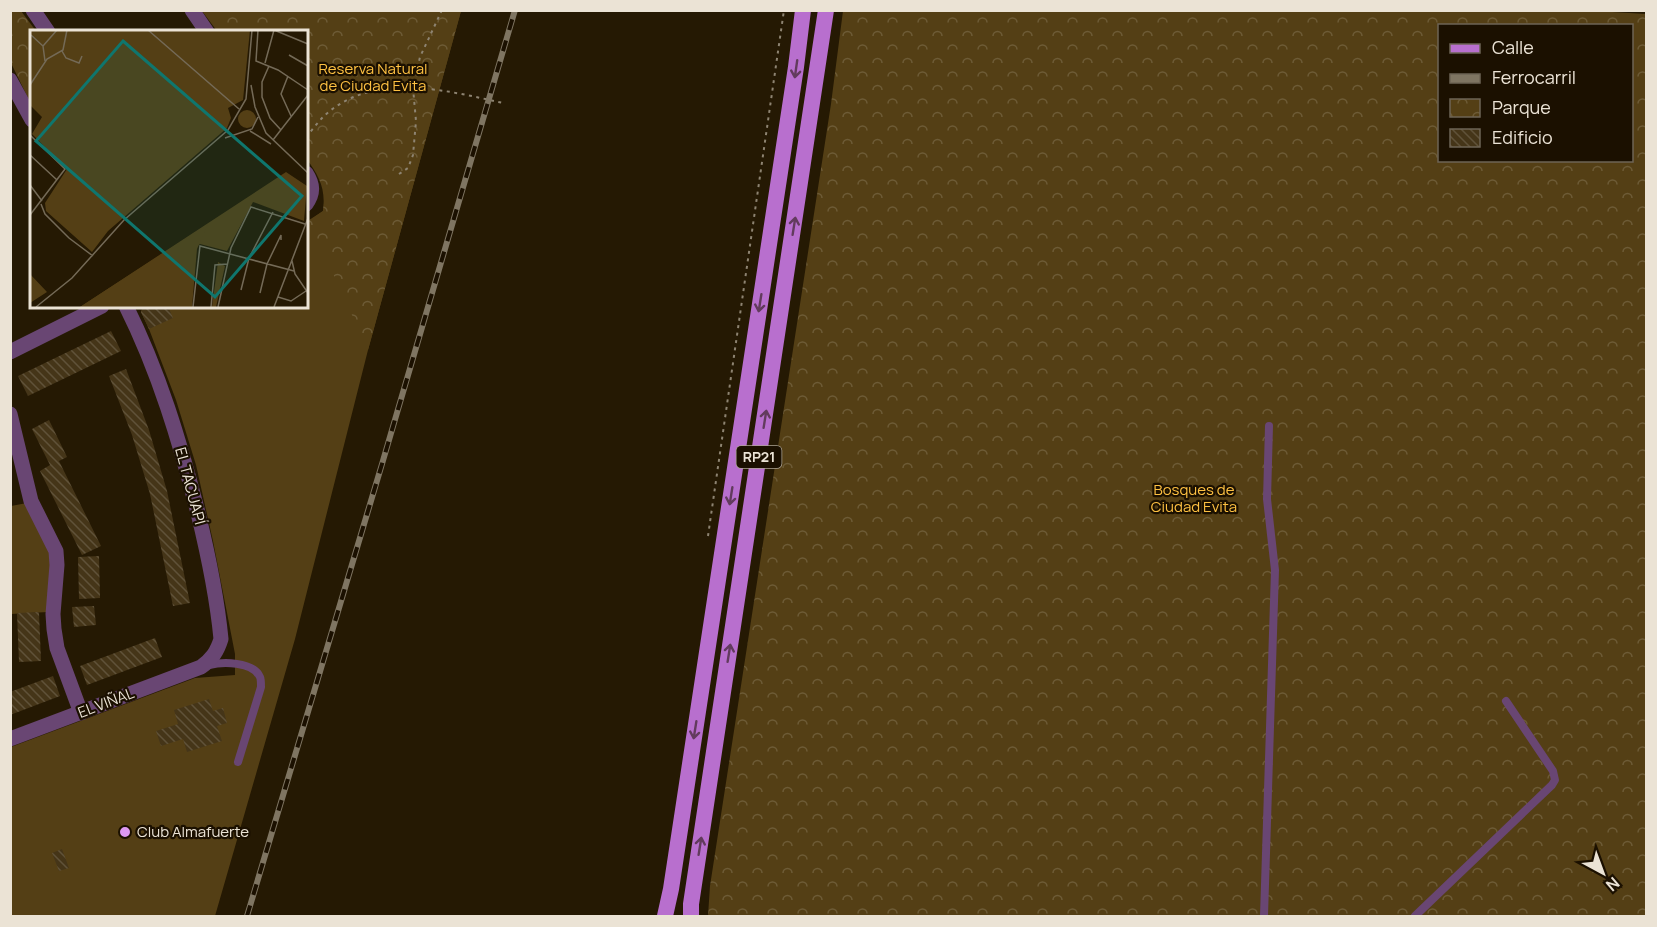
<svg xmlns="http://www.w3.org/2000/svg" width="1657" height="927" font-family="Manrope,sans-serif">
  <defs>
    <pattern id="park-crowns" width="20" height="18" patternUnits="userSpaceOnUse" patternTransform="scale(1.5)"><rect width="20" height="18" fill="#543f15"/><path d="M2 6a3 3 0 1 1 6 0M12 15a3 3 0 1 1 6 0" fill="none" stroke="#6d5b36"/></pattern>
    <pattern id="building-back-hatch" width="6" height="6" patternUnits="userSpaceOnUse" patternTransform="scale(1.5)"><rect width="6" height="6" fill="#453518"/><path d="M-1 5l2 2M0 0l6 6M5-1l2 2" fill="none" stroke="#605239"/></pattern>
  </defs>
  <rect width="100%" height="100%" fill="#251903"/>
  <path fill="#543f15" d="M461,11L368,350L295,639L215,916H11V747L195,678L235,675V654L213,541L196,465L176,400L149,329L141,312L143,306H306V222L323,211L325,195Z
    M27,503L52,553L48,612L11,614V506Z"/>
  <path fill="url(#park-crowns)" fill-rule="evenodd" d="M1578,10L1646,14V916H708L710,886L831,104L843,11ZM1440,26H1632V160H1440Z
    M11,11H21L36,31L32,32L31,104L11,63Z
    M202,11H461L368,350L309,221L323,211C326,188 319,176 306,158V32L217,31Z"/>
  <path fill="url(#building-back-hatch)" d="M143,306H168L173,318L149,329L141,312Z
    M111,331L121,351L28,396L18,376Z
    M126,369L149,430L167,491L190,603L173,606L150,494L132,435L109,376Z
    M49,420L67,457L59,461L101,546L82,555L40,471L50,465L32,429Z
    M99,556L100,598L79,599L78,557Z
    M94,606L96,625L74,627L72,607Z
    M39,612L41,661L19,662L17,613Z
    M155,638L162,657L87,685L80,666Z
    M53,676L60,696L10,715V692Z
    M209,699L213,711L223,708L227,723L217,726L222,741L187,752L183,739L161,746L156,731L178,724L174,710Z
    M62,849L69,868L59,871L52,853Z"/>
  <g fill="none" stroke-linecap="round" stroke-linejoin="round">
    <path stroke="#8e8472" stroke-width="2" stroke-dasharray="3 4.5" stroke-linecap="butt" d="M306,137C312,130 318,122 324,116C373,71 445,90 503,103
      M399,174L408,168L413,155L416,121L413,88L420,57L442,10
      M708,536L784,10"/>
    <path stroke="#694673" stroke-width="8" d="M209,665C222,662 253,661 260,677C261,679 261,684 261,687L238,762
      M1264,916L1275,570L1267,499L1269,426
      M1415,916L1552,785L1555,780L1553,771L1506,701"/>
    <path stroke="#694673" stroke-width="15" d="M33,10L48,32
      M192,10L207,32
      M10,80L32,120
      M306,173C313,184 314,193 306,204
      M10,352L102,306
      M10,414L31,501L56,551L57,565L53,614L54,629L57,648L81,713
      M10,739L201,667C212,659 217,652 221,639C217,597 208,554 198,513C180,442 159,372 126,306"/>
    <path stroke="#b86fce" stroke-width="16" d="M665,916L671,889L796,67L803,10
      M691,916V904L826,10"/>
    <g stroke="#7f7562" stroke-width="6">
      <path id="rail" d="M247,916L382,464L515,10"/>
    </g>
    <use href="#rail" stroke="#1b1000" stroke-width="4" stroke-dasharray="11" stroke-linecap="butt"/>
  </g>
  <defs><path id="oneway-shaft" d="M-6 0H5M1.5-3L5.5 0L1.5 3" fill="none" stroke-width="1.6" stroke-linecap="round" stroke-linejoin="round" transform="scale(1.5)"/></defs>
  <g stroke="#623b5d">
    <use href="#oneway-shaft" transform="translate(796 69) rotate(98)"/>
    <use href="#oneway-shaft" transform="translate(794 226) rotate(-81)"/>
    <use href="#oneway-shaft" transform="translate(760 303) rotate(99)"/>
    <use href="#oneway-shaft" transform="translate(765 419) rotate(-81)"/>
    <use href="#oneway-shaft" transform="translate(731 496) rotate(99)"/>
    <use href="#oneway-shaft" transform="translate(729 653) rotate(-81)"/>
    <use href="#oneway-shaft" transform="translate(695 730) rotate(99)"/>
    <use href="#oneway-shaft" transform="translate(700 846) rotate(-81)"/>
  </g>
  <circle fill="#dd98f3" stroke="#1b1000" stroke-width="2" cx="125" cy="832" r="6"/>
  <g text-anchor="middle" stroke-width="4.5" stroke-linejoin="round" paint-order="stroke">
    <rect fill="#1b1000" stroke="#ada495" stroke-width="1.5" x="736.5" y="446" width="45" height="22" rx="4.5"/>
    <g font-size="14" font-weight="bold" fill="#ebe3d5">
      <text x="759" y="462">RP21</text>
    </g>
    <g font-size="15" fill="#fec142" stroke="#1b1000">
      <text x="373" y="74">Reserva Natural<tspan x="373" dy="17">de Ciudad Evita</tspan></text>
      <text x="1194" y="495">Bosques de<tspan x="1194" dy="17">Ciudad Evita</tspan></text>
    </g>
    <g font-size="15" fill="#ebe3d5" stroke="#1b1000">
      <text transform="translate(190 486) rotate(75)" y="5">EL TACUAPÍ</text>
      <text transform="translate(106 703) rotate(-21)" y="5">EL VIÑAL</text>
    </g>
    <g font-size="15" fill="#ebe3d5" stroke="#1b1000" text-anchor="start">
      <text x="137" y="837">Club Almafuerte</text>
    </g>
  </g>
  <g transform="translate(30 30)">
    <rect width="278" height="278" fill="#251903"/>
    <path d="M208 89a9 9 0 1 1 18 0a9 9 0 1 1-18 0ZM256,142L277,156L274,191L223,172L197,221L170,214L88,277H50Z" fill="#543f15"/>
    <path d="M0,0H220L213,70L198,78L201,88L197,98L78,201L62,222L16,181L15,173L37,139L2,104L12,87L0,75ZM178,194L167,219L162,277H50ZM188,232L195,236L186,277H182ZM0,244L17,262L0,273Z" fill="#543f15"/>
    <path fill="none" stroke="#746a57" stroke-width="1.5" d="M118,0L209,79M228,0L226,31L248,40L278,60M244,0L278,14M1,5L13,16L15,31M13,16L27,0M32,21L36,28L49,33L52,26M259,25L278,36M235,33L244,0M239,36L232,52V67L240,88L251,100M258,46L251,64L261,86M0,55L17,29L33,20L37,0M221,55L225,77L236,103L278,143M220,101L241,114M0,105L35,139L0,185M195,108L222,99L228,87M243,110L278,65M0,125L27,150M0,155L12,171M11,174L15,184L39,208L63,226M262,231L265,244L278,263M211,260L219,228L243,182M230,263L237,234L251,205V210M248,267L261,271L276,261M6,277L42,248L94,190L198,100L216,69L222,0M163,277L170,216L264,241M181,277L185,235L197,234M188,277L201,218L221,177L275,194M244,277L278,188"/>
    <path fill="#0f766e" fill-opacity="0.15" stroke="#0f766e" stroke-width="3" d="M93,11L272,166L185,267L6,111Z"/>
    <rect width="278" height="278" fill="none" stroke="#ebe3d5" stroke-width="3"/>
  </g>
  <rect width="1657" height="927" fill="none" stroke="#ebe3d5" stroke-width="24"/>
  <rect x="1438" y="24" width="195" height="138" fill="#1b1000" stroke="#6e6455" stroke-width="1.5"/>
  <rect x="1450" y="44" width="30" height="9" fill="#b86fce" stroke="#6e6455" stroke-width="1.5"/>
  <text x="1492" y="54" font-size="18" fill="#ebe3d5">Calle</text>
  <rect x="1450" y="74" width="30" height="9" fill="#7f7562" stroke="#6e6455" stroke-width="1.5"/>
  <text x="1492" y="84" font-size="18" fill="#ebe3d5">Ferrocarril</text>
  <rect x="1450" y="99" width="30" height="18" fill="url(#park-crowns)" stroke="#6e6455" stroke-width="1.5"/>
  <text x="1492" y="114" font-size="18" fill="#ebe3d5">Parque</text>
  <rect x="1450" y="129" width="30" height="18" fill="url(#building-back-hatch)" stroke="#6e6455" stroke-width="1.5"/>
  <text x="1492" y="144" font-size="18" fill="#ebe3d5">Edificio</text>
  <g transform="translate(1603 873) rotate(139)" stroke="#1b1000" stroke-width="4.5" paint-order="stroke">
  <path d="M0-4.5L10 22L0 15L-10 22Z" fill="#ebe3d5"/>
  <text y="-9" font-size="16" font-weight="bold" text-anchor="middle" fill="#ebe3d5">N</text>
  </g>
</svg>
